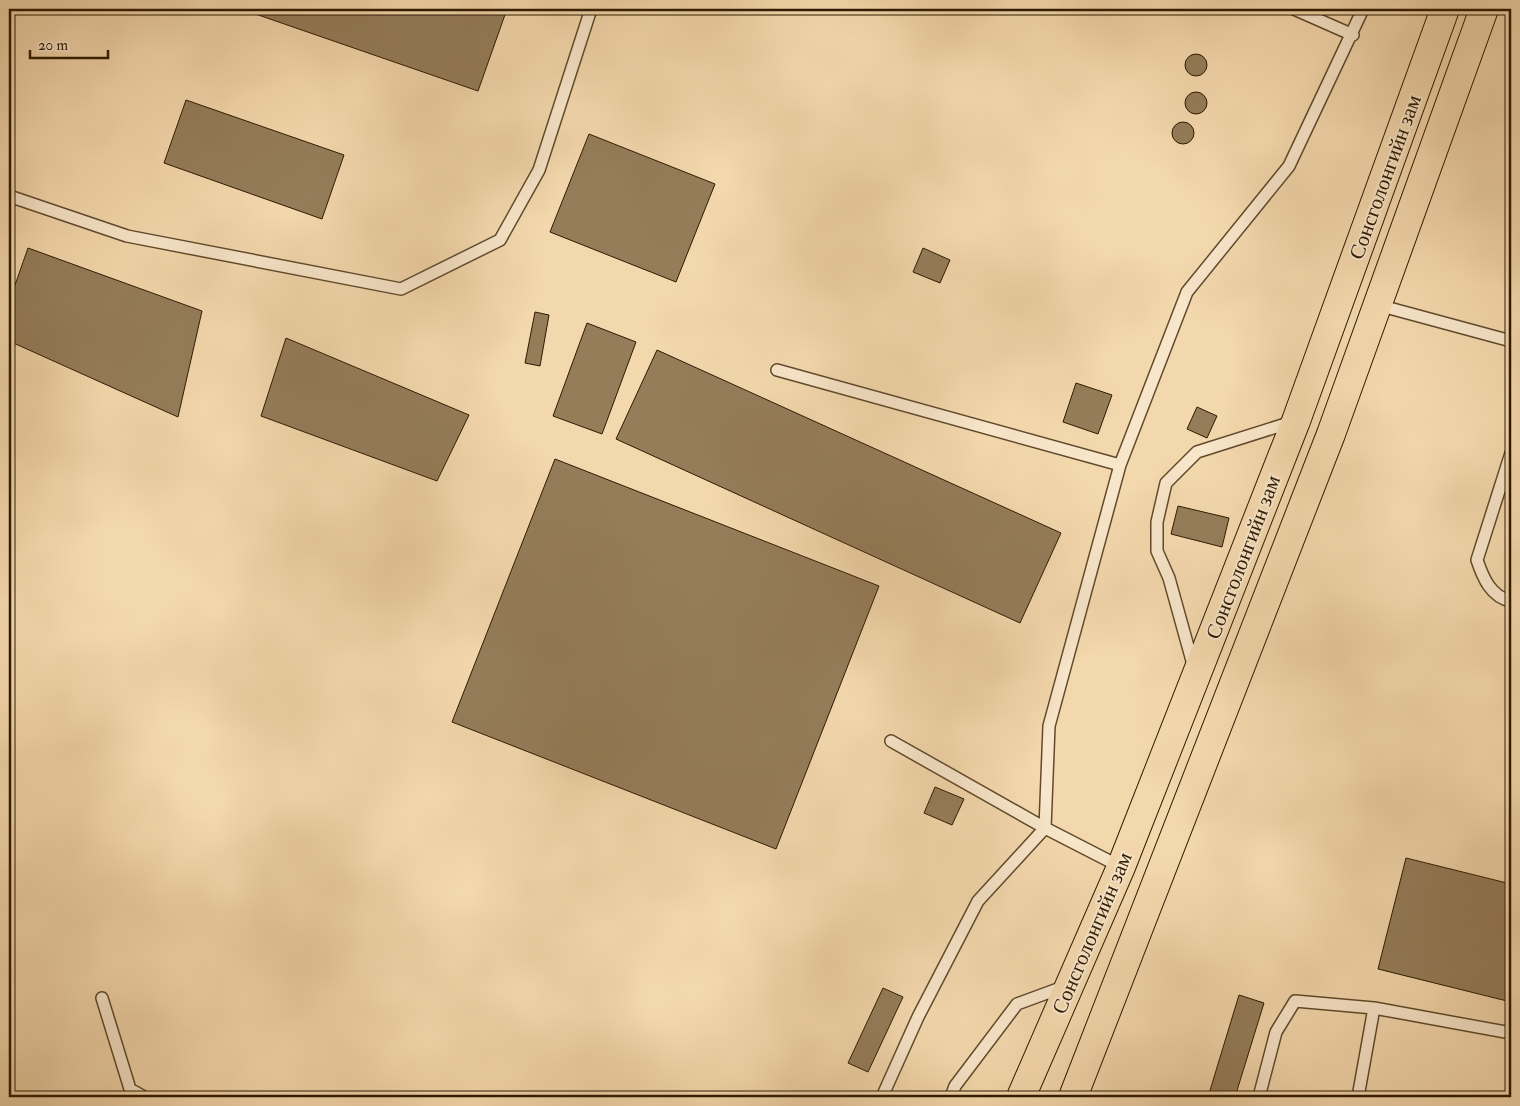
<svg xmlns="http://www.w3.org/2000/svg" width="1520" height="1106" font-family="'IM FELL Double Pica',serif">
  <rect width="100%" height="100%" fill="#f4d8ad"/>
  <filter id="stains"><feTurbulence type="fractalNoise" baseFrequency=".004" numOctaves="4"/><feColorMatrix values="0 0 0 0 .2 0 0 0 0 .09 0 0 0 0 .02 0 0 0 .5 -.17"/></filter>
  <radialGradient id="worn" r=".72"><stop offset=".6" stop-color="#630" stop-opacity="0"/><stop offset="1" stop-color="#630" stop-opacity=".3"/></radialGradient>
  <path fill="#957d5a" stroke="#2e1a00" d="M241,9H507L478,91Z
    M1185 65a11 11 0 1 1 22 0a11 11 0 1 1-22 0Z
    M1185 103a11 11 0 1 1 22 0a11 11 0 1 1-22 0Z
    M186,100L344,155L322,219L164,163Z
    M1172 133a11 11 0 1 1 22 0a11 11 0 1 1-22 0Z
    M589,134L715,184L676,282L550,232Z
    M28,248L202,311L178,417L9,341V302Z
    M923,248L950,260L940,283L913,272Z
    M535,312L549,315L540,366L525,363Z
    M587,323L636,342L602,434L553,416Z
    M286,338L469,415L437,481L261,416Z
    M657,350L1061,533L1020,623L616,439Z
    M1076,383L1112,395L1098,434L1063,422Z
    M1197,407L1217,416L1207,438L1187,429Z
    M555,459L879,586L776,849L452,722Z
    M1178,506L1229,518L1222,547L1171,534Z
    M935,787L964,799L952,825L924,813Z
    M1406,858L1511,884V1002L1378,969Z
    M883,988L903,997L868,1072L848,1063Z
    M1239,995L1264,1003L1235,1097H1208Z"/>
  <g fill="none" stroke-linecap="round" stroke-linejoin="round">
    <g stroke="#604a2b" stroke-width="14">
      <path id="lane" d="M1294,9L1353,35
        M9,196L127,236L401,289L500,240L539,170L591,9
        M1378,305L1511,341
        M777,370L1120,465
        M1511,453L1477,560C1483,578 1491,597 1511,601
        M1194,668L1169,578L1157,551V522L1166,483L1197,452L1292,422
        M891,741L1045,828L1121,867
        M102,998L130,1089L144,1097
        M882,1097L918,1017L978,901L1045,828L1049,726L1120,465L1187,292L1289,166L1363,9
        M951,1097L955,1086L1017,1004L1066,986
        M1259,1097L1276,1032L1295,1001L1374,1008L1511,1033
        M1358,1097L1374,1008"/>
    </g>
    <g stroke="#2e1a00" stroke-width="30">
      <path id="primary" d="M1021,1097L1121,867L1296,421L1445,9
        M1073,1097L1331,434L1484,9"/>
    </g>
    <use href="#lane" stroke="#f8e6ca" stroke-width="11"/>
    <use href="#primary" stroke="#f4d8ad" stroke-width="28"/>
  </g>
  <g text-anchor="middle" stroke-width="4" stroke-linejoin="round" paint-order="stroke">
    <g font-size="21" fill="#2e1a00" stroke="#f8e6ca">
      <text transform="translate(1385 177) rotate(-70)" y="7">Сонсголонгийн зам</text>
      <text transform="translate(1243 557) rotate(-69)" y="7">Сонсголонгийн зам</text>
      <text transform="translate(1092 933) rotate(-67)" y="7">Сонсголонгийн зам</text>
    </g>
  </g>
  <rect width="1520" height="1106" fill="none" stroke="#f4d8ad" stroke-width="30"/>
  <rect x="10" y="10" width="1500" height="1086" fill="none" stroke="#2e1a00" stroke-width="2.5"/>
  <rect x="15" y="15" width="1490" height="1076" fill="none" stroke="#2e1a00"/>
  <path d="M30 50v8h78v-8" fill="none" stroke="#2e1a00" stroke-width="2.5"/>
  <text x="38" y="50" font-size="15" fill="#2e1a00" stroke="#f8e6ca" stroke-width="4" paint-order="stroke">20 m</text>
  <rect width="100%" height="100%" filter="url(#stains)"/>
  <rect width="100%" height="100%" fill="url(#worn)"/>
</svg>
